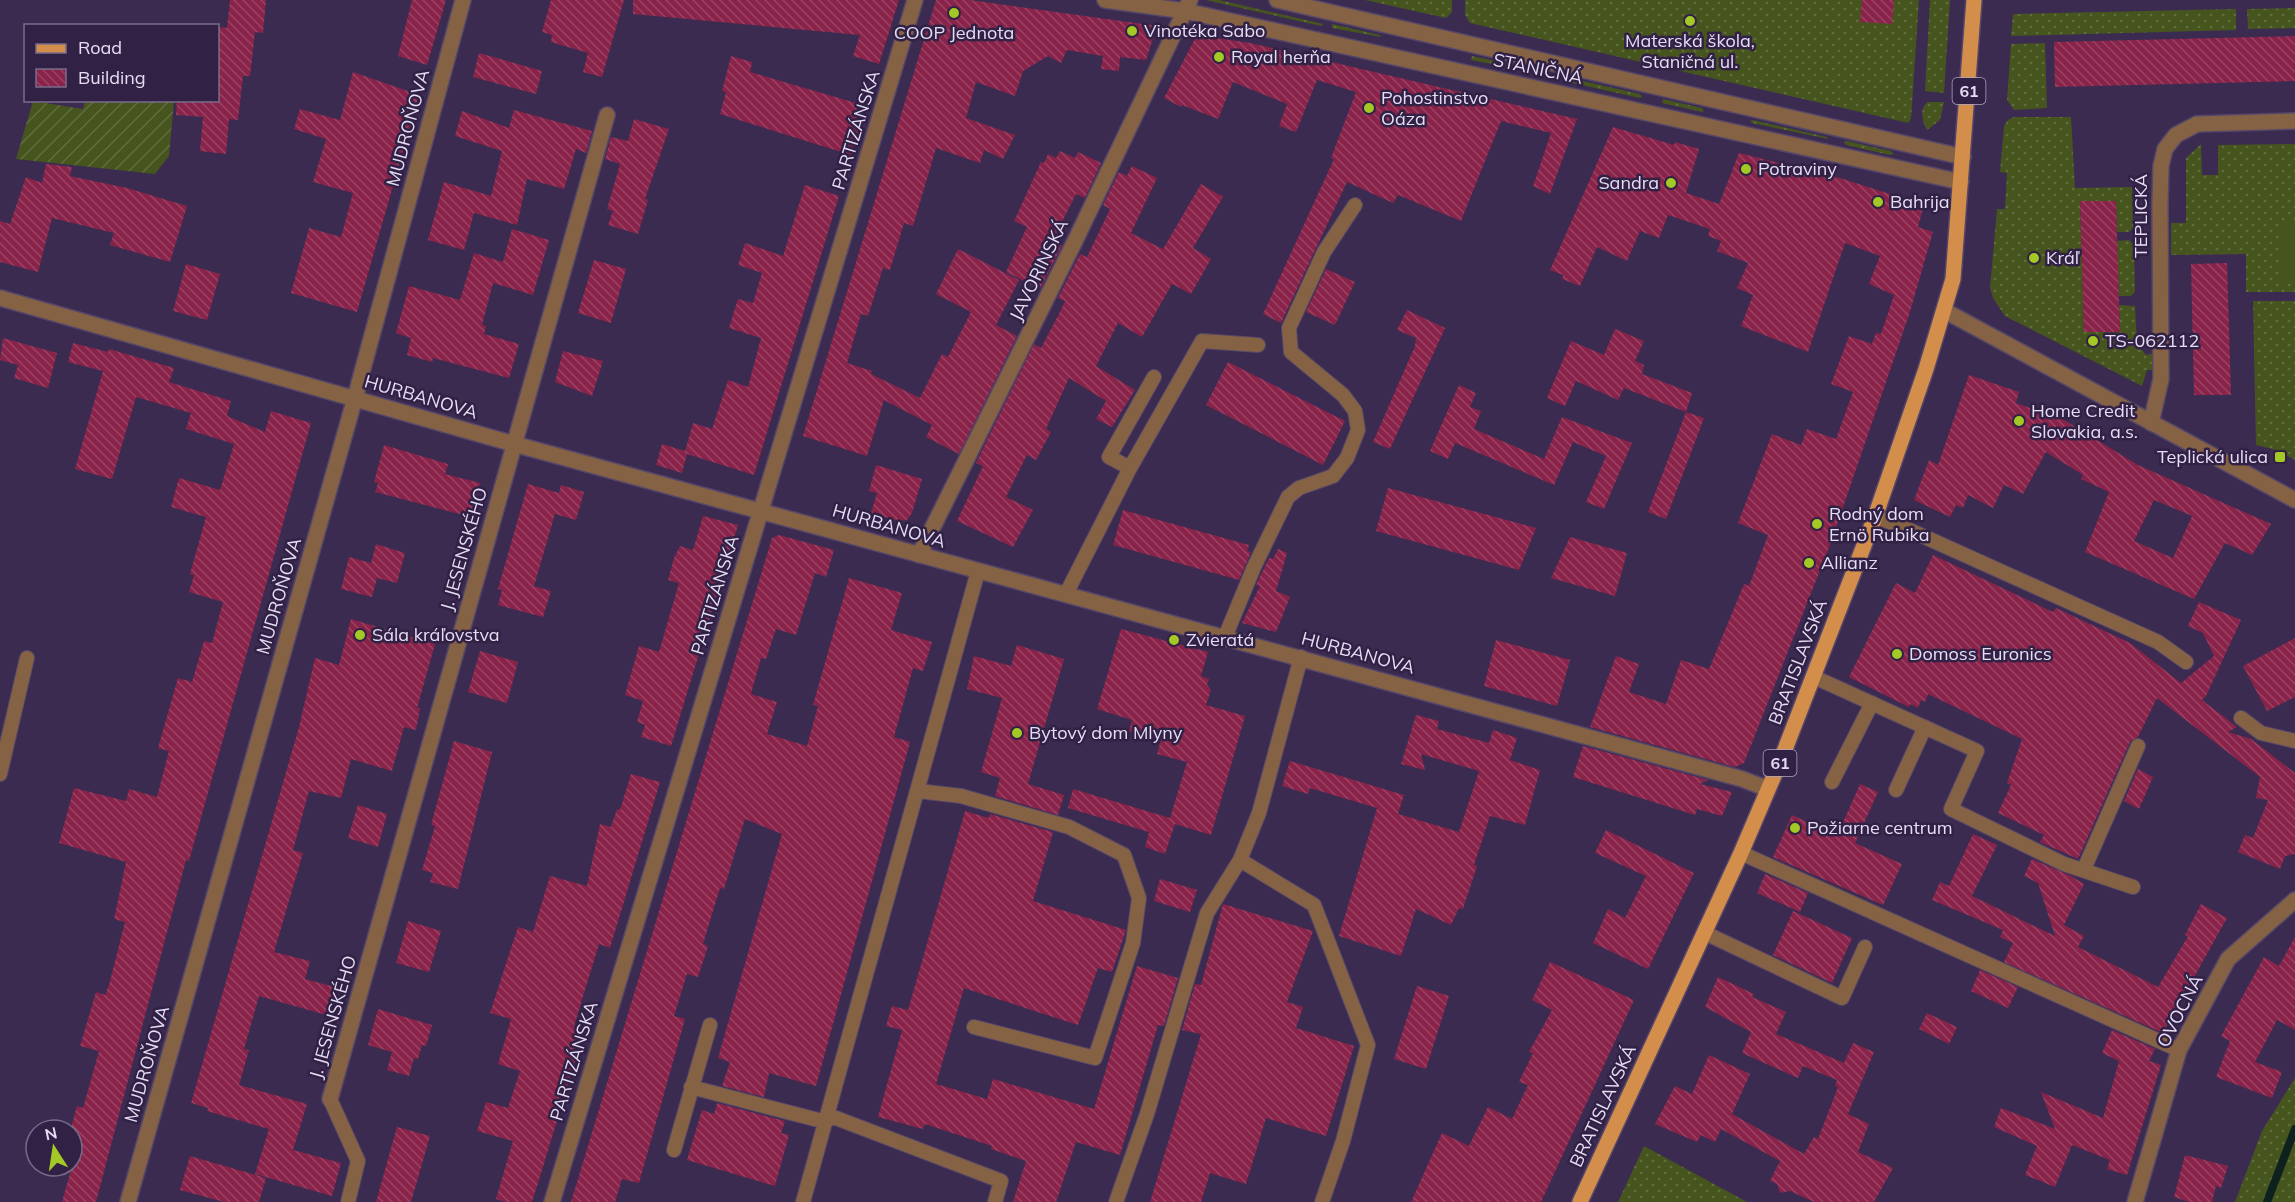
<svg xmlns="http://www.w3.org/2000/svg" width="2295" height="1202" font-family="Mulish,sans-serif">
  <defs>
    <pattern id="grass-dots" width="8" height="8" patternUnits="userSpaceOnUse" patternTransform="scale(1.5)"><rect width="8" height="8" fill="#46551e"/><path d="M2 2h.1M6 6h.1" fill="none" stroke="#616d3f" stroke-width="1.8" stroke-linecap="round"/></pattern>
    <pattern id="garden-furrows" width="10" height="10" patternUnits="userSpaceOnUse" patternTransform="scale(1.5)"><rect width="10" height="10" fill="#46551e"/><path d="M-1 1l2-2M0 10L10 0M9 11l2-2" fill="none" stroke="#616d3f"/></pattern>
    <pattern id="building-back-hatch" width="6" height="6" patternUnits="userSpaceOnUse" patternTransform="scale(1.5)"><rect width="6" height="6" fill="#892349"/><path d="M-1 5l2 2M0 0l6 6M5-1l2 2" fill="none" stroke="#9a4264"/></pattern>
  </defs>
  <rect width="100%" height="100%" fill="#3b2b50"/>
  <path fill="url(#grass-dots)" d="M1206,0H1219L1323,24L1321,26Z
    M1365,0H1452V12L1446,18Z
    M1465,0H1919L1911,119L1908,123L1904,122L1470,23L1465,15Z
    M1930,0H1950L1944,93L1925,91Z
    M2295,8V28L2248,29L2247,9Z
    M2236,9V30L2011,36L2013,14Z
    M1332,24L1380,35L1381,37L1332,28Z
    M2045,43L2047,108L2014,110L2007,100L2011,44Z
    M1472,56L1533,69L1534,72L1471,60Z
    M1569,78L1640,94L1642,97L1640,98L1568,82L1566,79Z
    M1663,99L1702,108L1704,111L1702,112L1662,103Z
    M1928,102H1944L1940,120L1927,130C1922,122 1919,108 1928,102Z
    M2014,117H2071L2075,188L2132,187L2133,228L2129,232H2117L2116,201H2080L2084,332H2120L2119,305L2135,306L2137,344L2146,355L2154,353V370H2147L2142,386L2005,316L1993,298L1990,288L1997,209H2005L2007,173L2000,172L2004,126L2008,120Z
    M1753,120L1827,137L1828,139L1752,123L1750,121Z
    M1847,141L1891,151L1893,154L1890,155L1846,145L1844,142Z
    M2201,144L2202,175H2218V145L2295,144V292H2246V254L2171,255V223H2186V158Z
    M2129,240L2134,245L2135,292L2131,296H2119L2117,241Z
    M2253,301H2295V460L2276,450L2256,445Z
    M2295,1078V1202H2235L2262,1131Z
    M1644,1146L1747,1202H1618Z"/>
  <path fill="#46551e" d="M2280,223H2295V280H2282Z"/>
  <path fill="url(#garden-furrows)" d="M33,101L83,109L85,101H174L169,156L155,174L16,159Z"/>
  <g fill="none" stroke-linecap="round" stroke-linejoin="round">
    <path stroke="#0d221e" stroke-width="8" d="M2267,1202L2295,1129"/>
  </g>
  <path fill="url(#building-back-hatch)" fill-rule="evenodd" d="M230,0H266L263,33L255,32L250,76H243L238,120L229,119L226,154L200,151L203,117L176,115L177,100H218L219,27L227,28Z
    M412,0H446L427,65L398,56Z
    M551,0H624L602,77L583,72L588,53L551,42L552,35L542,32Z
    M633,0H899L879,64L853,56L860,35L633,14Z
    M936,0H970L1157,26L1146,60L1120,57L1119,71L1101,69L1103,56L1067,50L1061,63L1048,56L1023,71L1015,96L976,82L966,118L1015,135L1003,159L984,150L980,163L936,148L913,226L904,223L890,270L883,268L868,316L861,314L847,363L872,371L871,374L920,398L942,354L948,357L971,312L936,294L958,249L1019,280L996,325L1017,336L959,454L926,437L932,425L884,400L867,456L803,436Z
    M1862,0H1894L1892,24L1860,22Z
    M1197,35L1250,43L1577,119L1550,194L1533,186L1551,133L1501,121L1461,221L1398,195L1393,203L1347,182L1281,323L1263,314L1334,159L1331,158L1356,92L1317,80L1296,132L1279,126L1287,104L1233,82L1218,119L1182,105L1181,107L1164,98Z
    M2295,36V81L2055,87L2054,42Z
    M479,53L542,71L536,94L473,77Z
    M731,56L752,62L750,72L866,106L851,155L720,114L726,92L722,91Z
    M353,72L419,95L357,312L291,293L309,228L341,237L353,193L313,182L326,139L294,129L300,109L340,120Z
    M514,110L592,131L586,153L576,149L564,189L527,179L517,225L474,213L464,250L428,240L444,182L491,196L502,151L455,136L462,111L509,128Z
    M634,119L669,129L645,199L648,200L638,234L608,225L613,211L607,209L620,164L605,159L611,137L628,141Z
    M1613,127L1674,145L1675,142L1699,149L1686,193L1719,204L1739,153L1840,178L1924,205L1918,227L1933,232L1909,315L1830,545L1744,763L1735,767L1590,727L1616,656L1639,664L1629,692L1666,704L1681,660L1709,669L1744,584L1749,586L1768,535L1738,523L1772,434L1801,445L1807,429L1836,439L1853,392L1831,384L1849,336L1872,344L1876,333L1881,334L1894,295L1869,284L1880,256L1845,243L1808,352L1741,326L1753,295L1737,288L1748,263L1717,251L1721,241L1708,236L1710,229L1668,215L1659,238L1640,231L1627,261L1597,247L1580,286L1562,279L1563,275L1550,270Z
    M1060,151L1075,158L1078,152L1101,163L1085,198L1076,194L1053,240L1062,245L1040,289L1006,272L1027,227L1014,221L1041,162L1044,163L1048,154L1056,158Z
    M46,164L72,167L70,176L127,188L187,206L170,262L110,245L114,233L52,218L38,272L0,262V221L10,224L26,177L42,183Z
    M1132,166L1157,178L1131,233L1163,249L1201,184L1223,197L1193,248L1211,259L1191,294L1172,284L1142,337L1118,323L1096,366L1135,390L1112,427L1096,419L1106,401L1069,378L1046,429L1051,432L1036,460L1027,455L1006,497L1033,510L1013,547L957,521L983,466L976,463L1034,344L1041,348L1061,310L1065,301L1058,298L1080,254L1087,257L1110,209L1103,205L1119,172L1127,176Z
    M805,185L839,196L754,475L687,454L682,473L656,465L662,444L685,451L693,423L712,429L728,380L748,387L761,338L729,328L738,299L753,303L762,273L738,265L745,243L783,256Z
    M2080,201H2116L2120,332H2084Z
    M512,229L549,240L533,295L493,283L482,325L486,326L484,334L519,344L509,378L433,358L432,362L407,355L411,338L396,333L409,286L460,300L474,253L503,262Z
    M594,260L626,269L611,323L578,313Z
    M2227,263L2231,395H2194L2191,264Z
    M186,264L220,274L207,320L173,311Z
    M1326,269L1355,282L1335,325L1306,312Z
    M1407,310L1445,328L1390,449L1373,442L1415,346L1416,338L1397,330Z
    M1615,329L1644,341L1635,361L1644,365L1642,374L1692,393L1686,412L1624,388L1618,400L1576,381L1565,406L1547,398L1571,341L1604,355Z
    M3,338L57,353L48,388L14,378L18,365L0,360Z
    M73,343L108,352L109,349L174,368L169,382L231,401L227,416L265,432L271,411L311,423L189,861L186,860L96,1202H62L79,1141L72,1139V1124L77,1106L83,1108L99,1051L80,1046L96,992L105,995L109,985L125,922L114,919L126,862L59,843L74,788L126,801L129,789L157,797L169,751L158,748L178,678L192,682L204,641L212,643L223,602L189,592L194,575L190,574L206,517L171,507L179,478L220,490L234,444L186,429L191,413L136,397L112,479L75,469L103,371L68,362Z
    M563,351L603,361L592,396L555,382Z
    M1228,362L1345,421L1323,465L1206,405Z
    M1969,375L2019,392L2016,403L2064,420L2138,465L2271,524L2252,555L2225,543L2194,599L2085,552L2109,492L2081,479L2083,475L2046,452L2023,494L2004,485L1993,508L1968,495L1963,508L1956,505L1950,517L1914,500L1929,460L1938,465ZM2154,500L2192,516L2173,558L2134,541Z
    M1459,385L1476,393L1470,407L1481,411L1474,429L1544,459L1562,417L1632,443L1604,509L1586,502L1606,456L1573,442L1554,485L1455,443L1448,459L1430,451Z
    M1686,412L1704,418L1666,519L1648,512Z
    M384,445L448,464L445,474L480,483L471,517L375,492L378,483L374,482Z
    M876,465L922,479L912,513L907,520L899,521L871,513L877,493L869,491Z
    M528,484L559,493L561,485L584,492L576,520L555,514L534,586L551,591L543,617L498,605L502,590L498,589Z
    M1388,488L1536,528L1519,570L1376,531Z
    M1123,510L1249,545L1247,551L1251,552L1239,580L1113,545Z
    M703,516L738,525L671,746L641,737L645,725L637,722L643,701L625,695L639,646L659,652L679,583L668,580L674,558L680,546L693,550Z
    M779,535L834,550L826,577L815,573L796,635L776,629L766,659L761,658L751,694L777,702L767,734L807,746L818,706L813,705L849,578L902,593L891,630L932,642L923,671L913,668L894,737L910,742L816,1086L769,1073L764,1097L722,1086L730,1062L718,1058L782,834L745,819L724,889L720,888L703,944L708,946L698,977L687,974L674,1016L685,1019L639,1183L622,1179L615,1202H571L772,538Z
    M1570,537L1627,553L1615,596L1551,578Z
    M376,544L405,553L397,583L377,578L372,597L341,589L349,557L371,563Z
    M1278,549L1287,553L1276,591L1290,597L1276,632L1242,623L1260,586L1256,585L1269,558L1273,559Z
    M1933,555L2053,612L2056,608L2130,643L2181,683L2214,656L2203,633L2188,626L2199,602L2241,620L2206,696L2202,700L2237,727L2228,732L2251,739L2295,773V854L2285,856L2280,869L2238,852L2245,835L2253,838L2268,800L2256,798L2260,777L2157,698L2138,737L2130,742L2078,859L2040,842L2044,835L1998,813L2011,785L2007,783L2022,739L1928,694L1925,702L1921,700L1918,708L1910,704L1909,707L1849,677L1896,583L1915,593Z
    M351,619L435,644L417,708H420L416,730L404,727L392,771L351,759L341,798L309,791L293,850L303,853L274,952L310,961L305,979L338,988L330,1016L259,996L244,1049L249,1050L239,1085L307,1104L293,1150L341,1163L332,1196L255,1174L269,1129L207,1111L208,1108L191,1103L299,727L315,658L339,665Z
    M1121,629L1208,652L1201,676L1209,679L1207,685L1211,690L1206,705L1245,716L1211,835L1175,824L1165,854L1145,847L1149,832L1068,808L1073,789L1170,818L1187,762L1157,754L1161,740L1129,731L1132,720L1097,709Z
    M2295,638V697L2267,711L2243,666Z
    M1496,640L1570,660L1557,706L1484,686Z
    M1017,645L1064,659L1028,784L1064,795L1058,815L995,796L1000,778L981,772L1002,698L967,689L974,656L1011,666Z
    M480,651L518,662L507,703L468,692Z
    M1416,715L1439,721L1437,729L1489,743L1493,730L1517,738L1510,760L1540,770L1525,825L1490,816L1474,865L1477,866L1463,909L1459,908L1451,925L1416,909L1401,956L1339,936L1377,808L1310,788L1308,794L1282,786L1290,761L1404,795L1398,814L1459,832L1479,771L1421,754L1425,770L1401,764Z
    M454,741L492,752L458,889L430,882L433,873L422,870L435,826L431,825Z
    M1583,746L1708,780L1700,784L1732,792L1722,816L1697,809L1695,815L1573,777Z
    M2138,769L2153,777L2139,809L2124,801Z
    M631,774L660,782L610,948L599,944L574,1026L585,1029L538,1183L532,1202H506L496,1199L513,1141L477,1131L486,1102L508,1108L520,1071L498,1064L511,1019L490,1013L518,927L533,932L550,876L587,886L600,824L611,827L617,809L620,810Z
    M1860,784L1878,792L1855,843L1902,864L1883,905L1773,857L1792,815L1837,836Z
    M358,805L387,814L378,847L348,838Z
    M965,811L989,818L990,814L1053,832L1033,901L1126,930L1112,972L1098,968L1078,1025L964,988L936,1084L987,1099L993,1079L1094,1109L1137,966L1178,978L1164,1026L1158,1025L1120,1155L1076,1142L1056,1202H1013L1026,1161L991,1149L992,1146L925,1124L923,1129L878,1117L902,1030L886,1026L892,1006L908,1010Z
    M1606,830L1694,873L1648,969L1593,943L1608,909L1625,918L1646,876L1595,853Z
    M1973,834L1997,845L1972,896L2055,936L2038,883L2024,876L2032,859L2071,876L2084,884L2064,925L2084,936L2078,947L2158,987L2188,936L2185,935L2201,904L2227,918L2163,1033L2004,962L2013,943L2000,937L2003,930L1932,900L1940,882L1949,886Z
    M1765,874L1808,893L1800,912L1757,893Z
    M1160,879L1197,890L1190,912L1154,901Z
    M1223,904L1313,931L1287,1002L1303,1007L1296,1028L1354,1046L1326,1136L1266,1118L1246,1184L1210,1173L1201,1202H1150L1201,1034L1182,1030L1195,984L1201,985Z
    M1793,911L1852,938L1832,983L1773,955Z
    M408,921L441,931L429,972L396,963Z
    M2295,937V1030L2277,1020L2255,1062L2282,1072L2272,1098L2216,1077L2230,1041L2221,1036L2264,957L2279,966Z
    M1550,962L1634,1000L1541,1202H1411L1442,1133L1469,1146L1488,1107L1512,1119L1528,1085L1519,1082L1533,1053L1529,1052L1552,1010L1532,1000Z
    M1980,970L2018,987L2008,1008L1971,991Z
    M1718,977L1754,994L1752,997L1786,1012L1776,1034L1844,1063L1853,1043L1874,1052L1848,1114L1869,1124L1858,1152L1893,1168L1874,1202H1814L1790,1191L1780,1193L1777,1184L1770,1181L1780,1161L1721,1129L1715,1142L1701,1135L1697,1142L1655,1124L1675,1086L1692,1094L1709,1055L1750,1074L1732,1114L1804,1154L1814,1137L1818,1139L1838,1087L1835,1086L1837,1080L1803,1066L1798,1078L1742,1053L1751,1032L1705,1007Z
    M1417,986L1449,996L1426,1069L1394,1059Z
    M378,1009L432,1025L426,1046L422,1045L418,1059L414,1058L409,1076L387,1070L392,1052L368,1045Z
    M1927,1013L1957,1027L1949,1044L1919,1029Z
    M2112,1030L2155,1049L2149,1061L2161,1065L2127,1175L2107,1169L2110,1160L2072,1145L2055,1187L2025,1175L2037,1146L1994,1127L2001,1108L2055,1129L2041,1092L2103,1118L2119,1061L2102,1053Z
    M717,1103L785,1121L781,1133L789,1135L775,1186L687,1160L702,1110L714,1114Z
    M397,1127L430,1136L411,1202H376Z
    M2185,1155L2228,1166L2221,1188L2216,1186L2212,1202H2189L2174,1197Z
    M190,1156L266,1178L259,1202H224L180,1190Z"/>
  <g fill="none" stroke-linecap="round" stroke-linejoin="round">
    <g stroke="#56476a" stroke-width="16">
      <path id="lane" d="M1130,468L1109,457L1154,377
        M1875,517L1896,524L2158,642L2186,662
        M1066,594L1130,468L1202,341L1258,345
        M1225,637L1254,567L1288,497L1299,488L1333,476L1347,458L1358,430L1355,411L1343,395L1291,352L1289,328L1324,252L1355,205
        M1814,677L1977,751L1951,809L2064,864L2133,887
        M2241,718L2261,733L2295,741
        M0,774L27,658
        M1832,782L1872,703
        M1896,790L1925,727
        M918,791L961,796L1069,827L1124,855L1139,898L1133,943L1095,1058L974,1027
        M1741,853L2179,1050
        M1240,860L1314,905L1368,1045L1343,1141L1322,1202
        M2084,869L2138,746
        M1705,933L1842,998L1865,947
        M691,1087L826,1122
        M330,1099L358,1161L348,1202
        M828,1115L1001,1181L995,1202
        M674,1150L710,1025
        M803,1202L978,571
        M1116,1202L1147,1114L1207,913L1240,860L1259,813L1301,657"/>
    </g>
    <g stroke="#56476a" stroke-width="18">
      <path id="street" d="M1105,0L1185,11L1961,182
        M1277,0L1963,157
        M0,298L514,444L1742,779L1768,789
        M1945,311L2295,500
        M2151,423L2161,379L2160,205L2161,166L2165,149L2176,135L2197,124L2295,121
        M919,555L1076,239L1190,0
        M330,1099L607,115
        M128,1202L355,398L463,0
        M552,1202L915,0
        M2135,1202L2179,1050L2228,959L2295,900"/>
    </g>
    <g stroke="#56476a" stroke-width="18">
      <path id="primary" d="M1580,1202L1741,853L1782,757L1875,517L1926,369L1953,279L1974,0"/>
    </g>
    <use href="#lane" stroke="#856244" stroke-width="14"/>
    <use href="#street" stroke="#856244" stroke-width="15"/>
    <use href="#primary" stroke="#d38e4b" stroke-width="15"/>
  </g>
  <g fill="#a4c825" stroke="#312145" stroke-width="2">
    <circle cx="954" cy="13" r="6"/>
    <circle cx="1690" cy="21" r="6"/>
    <circle cx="1132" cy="31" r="6"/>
    <circle cx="1219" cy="57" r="6"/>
    <circle cx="1369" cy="108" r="6"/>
    <circle cx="1746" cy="169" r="6"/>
    <circle cx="1671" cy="183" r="6"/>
    <circle cx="1878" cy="202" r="6"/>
    <circle cx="2034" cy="258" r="6"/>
    <circle cx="2093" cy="341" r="6"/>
    <circle cx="2019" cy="421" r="6"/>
    <rect x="2274" y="451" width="12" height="12" rx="3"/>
    <circle cx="1817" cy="524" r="6"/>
    <circle cx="1809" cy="563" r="6"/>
    <circle cx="360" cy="635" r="6"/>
    <circle cx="1174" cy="640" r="6"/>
    <circle cx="1897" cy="654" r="6"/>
    <circle cx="1017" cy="733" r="6"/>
    <circle cx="1795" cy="828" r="6"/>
  </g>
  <g text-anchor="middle" stroke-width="5" stroke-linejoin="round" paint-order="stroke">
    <g fill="#312145" stroke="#b0a5c0" stroke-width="1.5">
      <rect x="1952.5" y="78" width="33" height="26" rx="4.5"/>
      <rect x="1763.5" y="750" width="33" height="26" rx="4.5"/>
    </g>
    <g font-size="16" font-weight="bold" fill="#e6ddf5">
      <text x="1969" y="97">61</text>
      <text x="1780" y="769">61</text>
    </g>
    <g font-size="18" fill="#e6ddf5" stroke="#312145" text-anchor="start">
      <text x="1144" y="37">Vinotéka Sabo</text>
      <text x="954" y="39" text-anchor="middle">COOP Jednota</text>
      <text x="1690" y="47" text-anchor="middle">Materská škola,<tspan x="1690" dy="21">Staničná ul.</tspan></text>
      <text x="1231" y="63">Royal herňa</text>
      <text x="1381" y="104">Pohostinstvo<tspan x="1381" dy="21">Oáza</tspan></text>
      <text x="1758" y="175">Potraviny</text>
      <text x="1659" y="189" text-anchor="end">Sandra</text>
      <text x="1890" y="208">Bahrija</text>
      <text x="2046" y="264">Kráľ</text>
      <text x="2105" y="347">TS-062112</text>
      <text x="2031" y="417">Home Credit<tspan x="2031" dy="21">Slovakia, a.s.</tspan></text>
      <text x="2268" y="463" text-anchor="end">Teplická ulica</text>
      <text x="1829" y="520">Rodný dom<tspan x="1829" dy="21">Ernö Rubika</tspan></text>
      <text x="1821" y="569">Allianz</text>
      <text x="372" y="641">Sála kráľovstva</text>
      <text x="1186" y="646">Zvieratá</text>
      <text x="1909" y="660">Domoss Euronics</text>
      <text x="1029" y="739">Bytový dom Mlyny</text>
      <text x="1807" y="834">Požiarne centrum</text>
    </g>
    <g font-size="18" fill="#e6ddf5" stroke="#312145">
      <text transform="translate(1538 69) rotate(12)" y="6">STANIČNÁ</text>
      <text transform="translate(408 128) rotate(-75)" y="6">MUDROŇOVA</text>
      <text transform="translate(856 130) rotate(-73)" y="6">PARTIZÁNSKA</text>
      <text transform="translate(2141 216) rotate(-90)" y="6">TEPLICKÁ</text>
      <text transform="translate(1039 270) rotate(-64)" y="6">JAVORINSKÁ</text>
      <text transform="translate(421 397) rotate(16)" y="6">HURBANOVA</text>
      <text transform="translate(889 526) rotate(16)" y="6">HURBANOVA</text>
      <text transform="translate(464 549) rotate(-74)" y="6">J. JESENSKÉHO</text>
      <text transform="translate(715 595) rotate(-73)" y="6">PARTIZÁNSKA</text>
      <text transform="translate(279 596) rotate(-74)" y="6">MUDROŇOVA</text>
      <text transform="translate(1358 653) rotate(15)" y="6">HURBANOVA</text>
      <text transform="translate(1798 662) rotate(-69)" y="6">BRATISLAVSKÁ</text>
      <text transform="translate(2180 1011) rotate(-63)" y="6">OVOCNÁ</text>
      <text transform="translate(333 1017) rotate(-74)" y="6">J. JESENSKÉHO</text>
      <text transform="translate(574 1061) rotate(-73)" y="6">PARTIZÁNSKA</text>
      <text transform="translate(147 1064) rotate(-74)" y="6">MUDROŇOVA</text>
      <text transform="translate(1603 1106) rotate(-65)" y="6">BRATISLAVSKÁ</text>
    </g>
  </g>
  <rect x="24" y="24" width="195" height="78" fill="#312145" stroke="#796c8b" stroke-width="1.5"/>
  <rect x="36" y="44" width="30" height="9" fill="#d38e4b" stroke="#796c8b" stroke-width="1.5"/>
  <text x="78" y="54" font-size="18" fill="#e6ddf5">Road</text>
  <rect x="36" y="69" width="30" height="18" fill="url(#building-back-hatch)" stroke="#796c8b" stroke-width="1.5"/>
  <text x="78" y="84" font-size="18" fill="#e6ddf5">Building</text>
  <g transform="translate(54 1148) rotate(348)"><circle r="28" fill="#312145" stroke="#796c8b" stroke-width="1.5"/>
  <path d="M0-4.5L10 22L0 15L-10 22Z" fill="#a4c825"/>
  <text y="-9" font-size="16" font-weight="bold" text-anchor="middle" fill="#e6ddf5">N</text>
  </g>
</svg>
